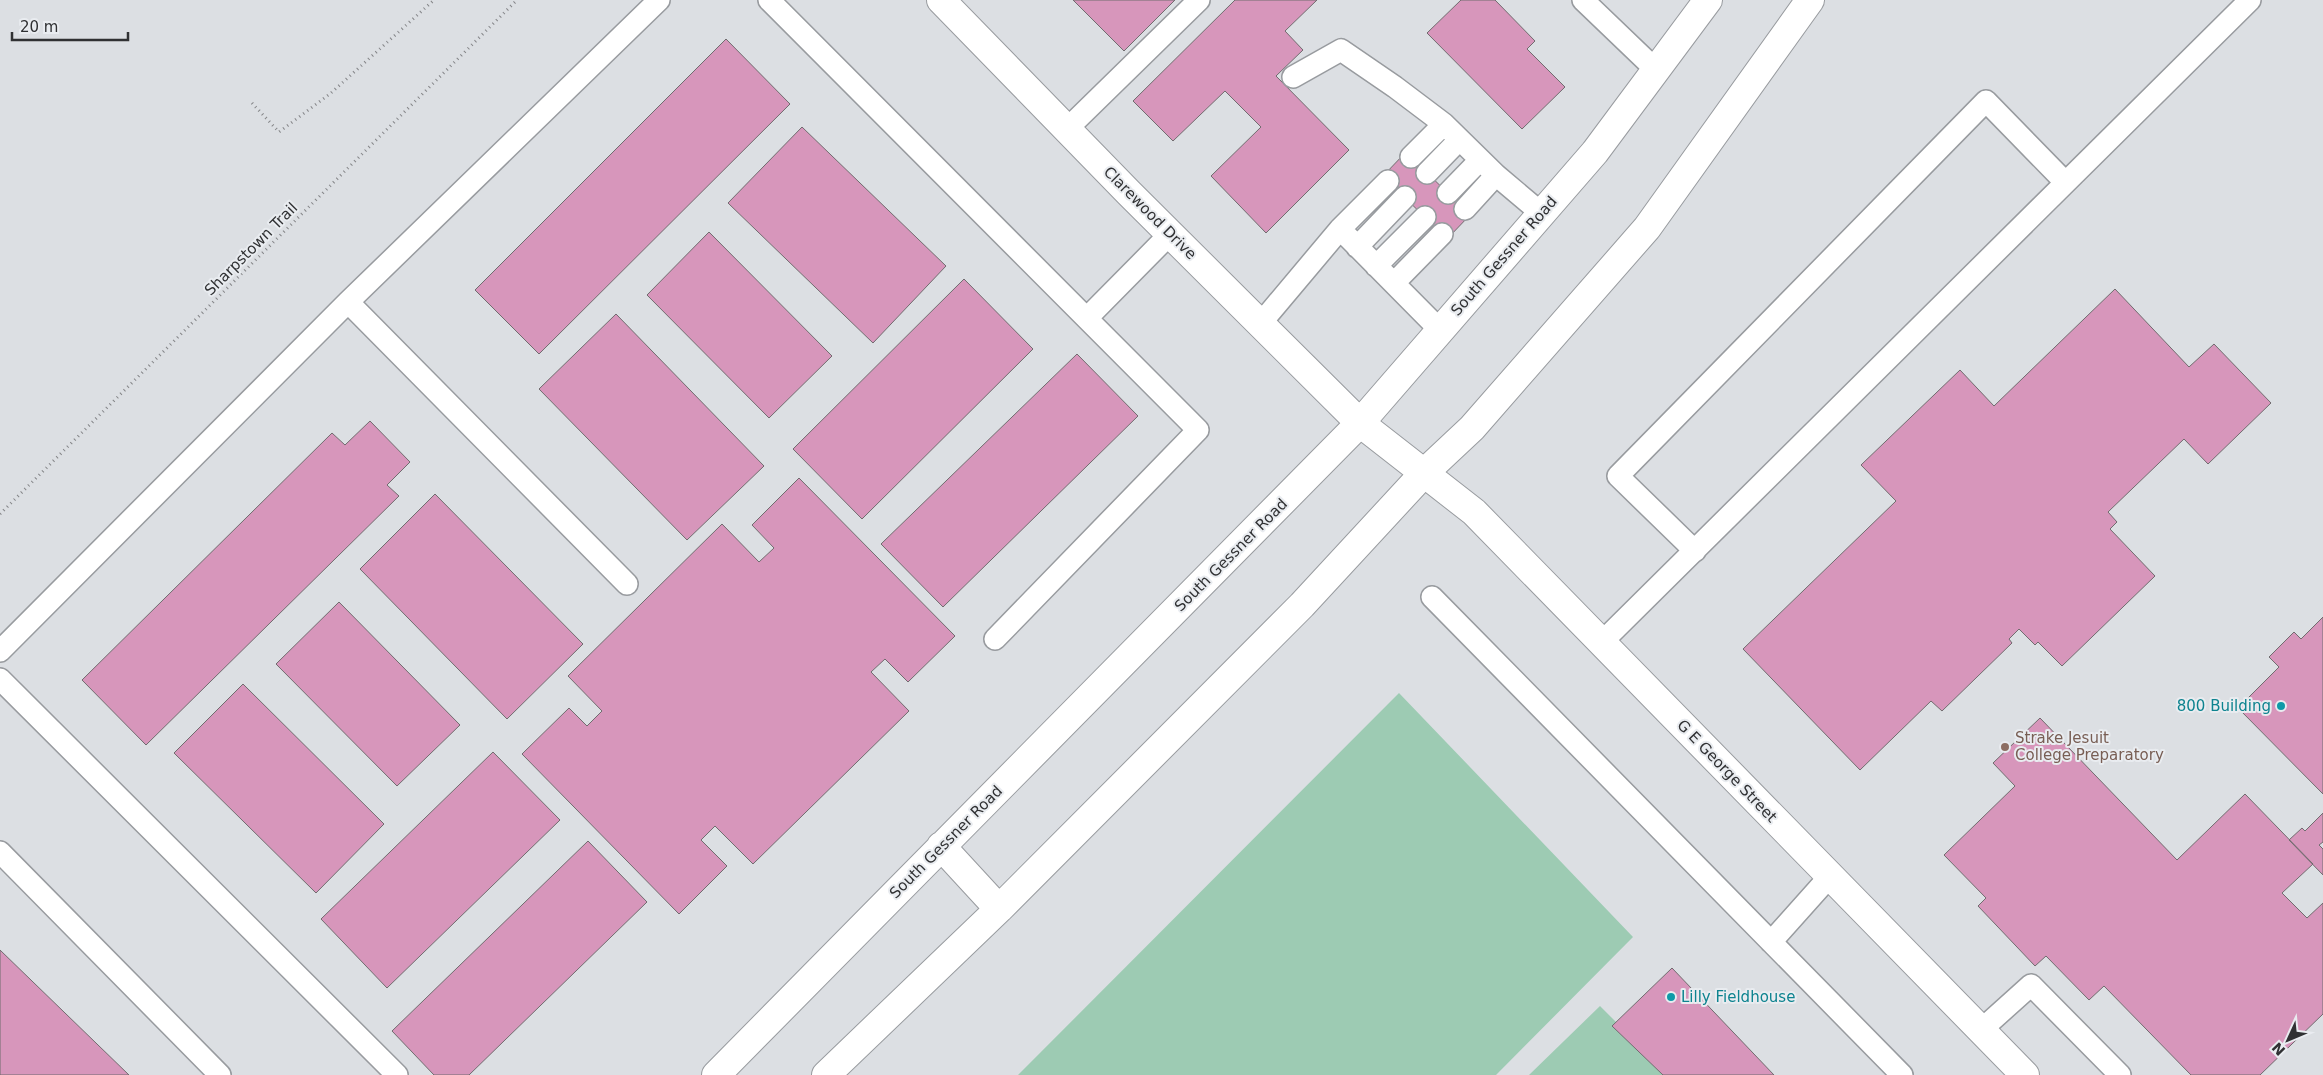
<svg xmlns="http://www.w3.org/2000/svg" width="2323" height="1075" font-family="'DejaVu Sans',sans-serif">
  <rect width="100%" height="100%" fill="#dcdfe3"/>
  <path fill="#9dcbb3" d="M1399,693L1633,937L1496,1075H1018Z
    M1600,1006L1669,1075H1529Z"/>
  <path fill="#d796bb" stroke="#716c6f" d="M1073,0H1175L1124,51Z
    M1235,0H1317L1285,31L1303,50L1276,76L1349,150L1266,233L1211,176L1261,127L1225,91L1173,141L1133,101Z
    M1461,0H1495L1535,41L1527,49L1565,87L1522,129L1427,33Z
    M726,39L790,104L539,354L475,290Z
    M802,127L946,266L873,343L728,203Z
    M1406,152L1470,215L1447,239L1383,176Z
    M709,232L832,356L769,418L647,295Z
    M964,279L1033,349L862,519L793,449Z
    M2115,289L2189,367L2214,344L2271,403L2208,464L2184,439L2108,512L2117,522L2110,529L2155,576L2062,666L2038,642L2035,645L2019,629L2009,639L2012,643L1942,711L1931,701L1860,770L1743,649L1896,501L1861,465L1960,370L1994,406Z
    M616,314L764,466L687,540L539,389Z
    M1077,354L1138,416L943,607L881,544Z
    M370,421L410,462L387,485L399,496L146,745L82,680L332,433L345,445Z
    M799,478L955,636L908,682L885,659L871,672L909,711L753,864L715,826L701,840L727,866L679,914L522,754L569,708L587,726L602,711L568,676L722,524L759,562L774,548L752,525Z
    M435,494L583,644L507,719L360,569Z
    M339,602L460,725L397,786L276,664Z
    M2323,617V794L2238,708L2279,667L2269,657L2294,632L2301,639Z
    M243,684L384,824L316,893L174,753Z
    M2040,718L2177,860L2245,794L2313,864L2282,893L2307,918L2323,903V1014L2260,1075H2191L2104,986L2089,1000L2046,956L2035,966L1978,906L1986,898L1944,855L2015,786L1993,763Z
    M493,752L560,820L387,988L321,919Z
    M2323,813V842L2319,845L2323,849V875L2289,840L2302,828L2305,831Z
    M588,841L647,902L469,1075H434L392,1031Z
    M0,950L129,1075H0Z
    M1672,968L1774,1075H1663L1612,1026Z"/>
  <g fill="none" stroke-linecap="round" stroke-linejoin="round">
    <g stroke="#989b9f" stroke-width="24">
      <path id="lane" d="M769,0L1198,430L995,639
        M1583,0L1656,70
        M1293,77L1341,50L1395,87L1444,124
        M1067,129L1199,0
        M1411,157L1444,124L1496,175L1541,213
        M1427,173L1459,140
        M1448,193L1480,160
        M1465,209L1496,175
        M1340,229L1440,330
        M1357,247L1405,197
        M1376,266L1425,217
        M1394,283L1442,234
        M348,302L627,584
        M1087,318L1170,234
        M1261,323L1340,229L1388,181
        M1695,551L1618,476L1986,101L2065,182
        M1432,597L1902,1075
        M1602,642L2250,0
        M0,651L348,302L659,0
        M0,679L397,1075
        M0,852L220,1075
        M1771,942L1830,876
        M1981,1030L2031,985L2120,1075"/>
    </g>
    <g stroke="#989b9f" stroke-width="30">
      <path id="street" d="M941,0L1129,193L1360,423L1474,512L2025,1075"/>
    </g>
    <g stroke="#989b9f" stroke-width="30">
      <path id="secondary" d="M941,846L999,909
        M716,1075L1360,423L1595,152L1708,0
        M826,1075L999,909L1302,605L1424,473L1472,428L1647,228L1810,0"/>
    </g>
    <path stroke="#848588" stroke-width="3" stroke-dasharray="1 4" stroke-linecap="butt" d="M252,103L279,132L331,93L434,0
      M0,514L517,0"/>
    <use href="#lane" stroke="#fff" stroke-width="21"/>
    <use href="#street" stroke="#fff" stroke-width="28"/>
    <use href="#secondary" stroke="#fff" stroke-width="28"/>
  </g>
  <g fill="#0f9aa8" stroke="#e9ecf0" stroke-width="2">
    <circle cx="2281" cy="706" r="5"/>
    <circle cx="1671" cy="997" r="5"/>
  </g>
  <circle fill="#8d6e63" stroke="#e9ecf0" stroke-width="2" cx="2005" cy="747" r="5"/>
  <g text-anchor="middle" stroke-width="4" stroke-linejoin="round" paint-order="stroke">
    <g font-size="15" fill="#303133" stroke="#e9ecf0">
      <text transform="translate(1150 213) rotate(45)" y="5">Clarewood Drive</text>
      <text transform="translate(251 249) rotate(-45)" y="5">Sharpstown Trail</text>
      <text transform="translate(1504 256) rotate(-49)" y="5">South Gessner Road</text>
      <text transform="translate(1231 555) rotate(-45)" y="5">South Gessner Road</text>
      <text transform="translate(1727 771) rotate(46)" y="5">G E George Street</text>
      <text transform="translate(946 842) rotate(-45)" y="5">South Gessner Road</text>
    </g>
    <g font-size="15" fill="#0d838f" stroke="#e9ecf0" text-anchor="end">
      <text x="2271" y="711">800 Building</text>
      <text x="1681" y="1002" text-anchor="start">Lilly Fieldhouse</text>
    </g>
    <g font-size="15" fill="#785e54" stroke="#e9ecf0" text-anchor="start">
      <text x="2015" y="743">Strake Jesuit<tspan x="2015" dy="17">College Preparatory</tspan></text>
    </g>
  </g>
  <g transform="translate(2288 1040) rotate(226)" stroke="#e9ecf0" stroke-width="4" paint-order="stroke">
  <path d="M0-4L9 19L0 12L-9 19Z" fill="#303133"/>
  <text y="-8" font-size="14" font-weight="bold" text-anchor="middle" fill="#303133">N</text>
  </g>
  <path d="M12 32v8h116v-8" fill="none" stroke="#303133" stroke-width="2.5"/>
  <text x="20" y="32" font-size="15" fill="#303133" stroke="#e9ecf0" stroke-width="4" paint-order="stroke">20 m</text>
</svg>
